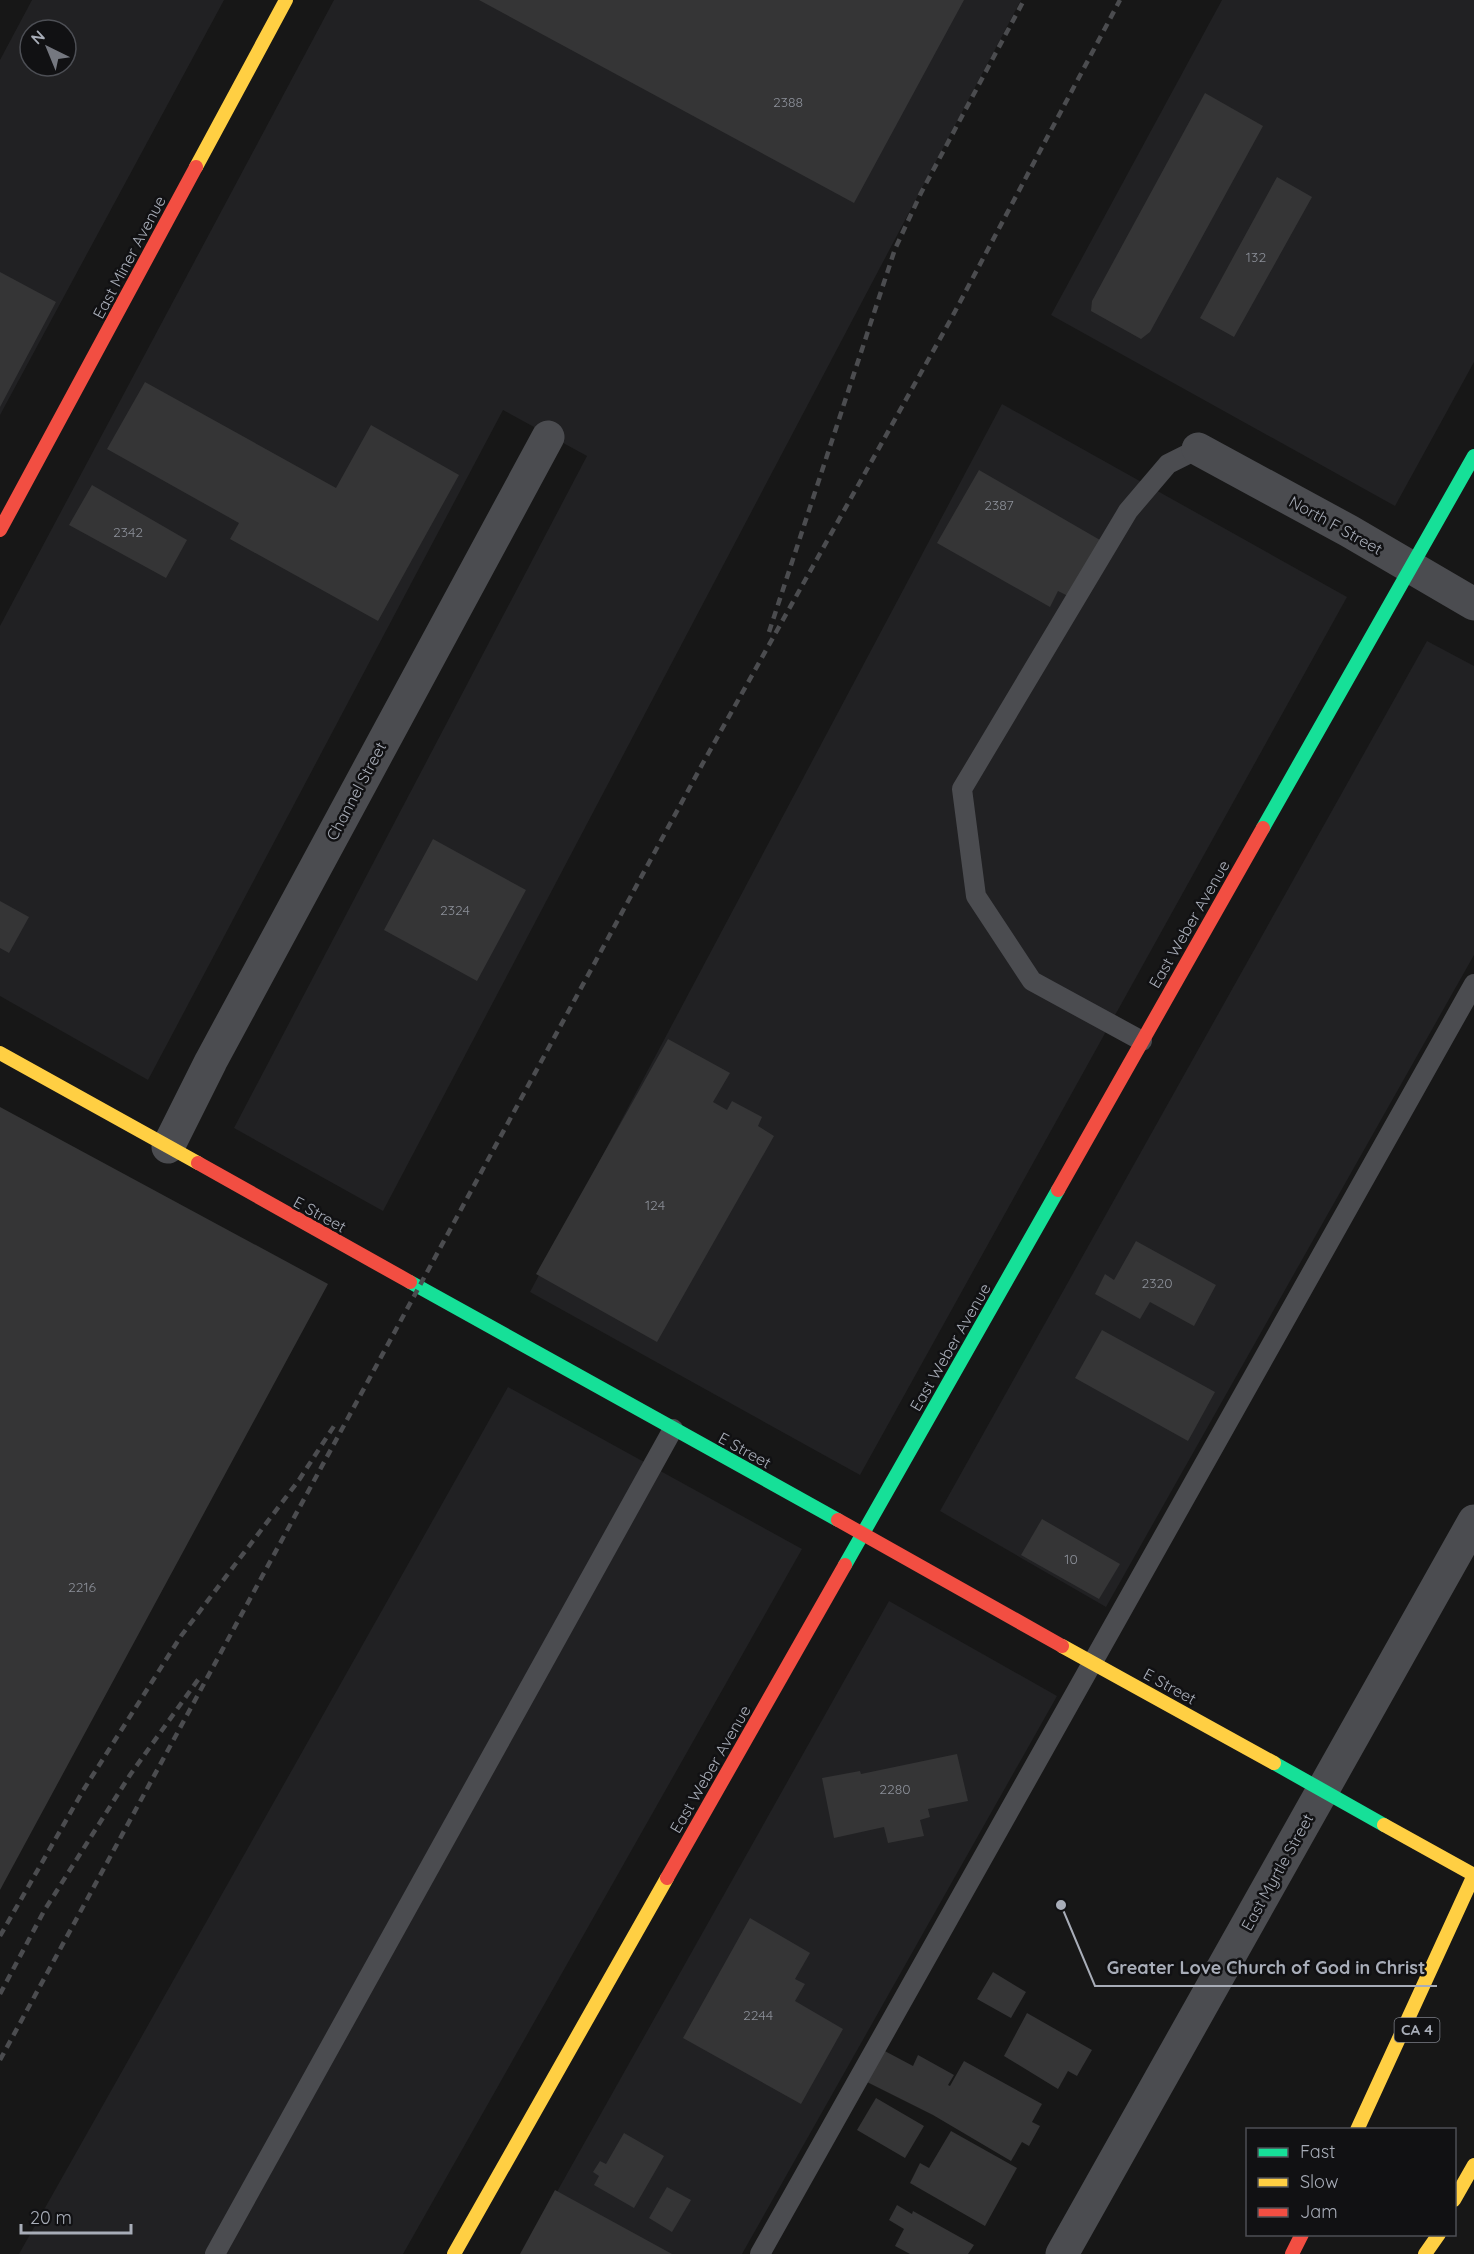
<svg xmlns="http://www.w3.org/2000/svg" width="1474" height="2254" font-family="Quicksand,sans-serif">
  <rect width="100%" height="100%" fill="#171717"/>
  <path fill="#212123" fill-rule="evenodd" d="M32,0H224L0,415V60ZM30,30H66V66H30Z
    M334,0H1021L383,1211L234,1128L587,456L503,410L148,1080L0,996V626Z
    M1222,0H1474V362L1395,506L1051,315Z
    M1002,404L1347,597L860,1475L530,1292Z
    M1427,641L1474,666V955L1106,1607L940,1511Z
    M508,1387L802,1549L403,2254H19Z
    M889,1601L1057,1696L742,2254H522Z"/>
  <path fill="#353536" d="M479,0H964L854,203Z
    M1205,93L1263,126L1150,332L1141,339L1091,311L1092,301Z
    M1277,177L1312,197L1234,337L1200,318Z
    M0,272L56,302L0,407Z
    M145,382L336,488L371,425L459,475L378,621L230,539L239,523L107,449Z
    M979,470L1100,540L1068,596L1058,591L1050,607L937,543Z
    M92,485L187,540L166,578L69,525Z
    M433,839L526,890L477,981L384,930Z
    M0,901L29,917L9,953L0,948Z
    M668,1039L730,1073L713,1102L727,1110L732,1101L762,1117L758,1126L774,1136L657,1342L536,1274Z
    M0,1107L328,1284L0,1890Z
    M1136,1241L1216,1285L1194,1326L1150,1302L1140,1319L1095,1294L1105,1274L1114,1280Z
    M1102,1330L1215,1392L1188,1441L1075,1378Z
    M1042,1519L1120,1564L1099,1599L1021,1555Z
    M957,1754L968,1801L928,1809L930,1817L920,1820L924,1836L888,1843L884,1827L834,1838L822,1778L860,1771L861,1774Z
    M750,1918L810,1953L795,1979L805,1984L795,2001L843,2029L801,2104L683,2038Z
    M993,1972L1026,1992L1011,2018L977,1999Z
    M1027,2013L1092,2050L1077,2076L1068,2071L1058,2089L1004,2056Z
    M881,2049L913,2066L918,2055L954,2075L948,2085L950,2086L964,2061L1042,2104L1032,2122L1040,2126L1029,2146L1022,2142L1011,2161L933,2115L863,2080Z
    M876,2098L924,2126L905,2158L857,2130Z
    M951,2131L1017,2168L985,2226L910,2183L920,2163L929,2168Z
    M624,2133L664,2156L634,2208L594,2185L599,2176L593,2172L600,2161L606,2164Z
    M667,2187L691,2200L672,2232L649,2218Z
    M555,2190L672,2254H520Z
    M897,2205L912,2214L913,2211L974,2245L968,2254H910L895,2246L904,2229L889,2220Z"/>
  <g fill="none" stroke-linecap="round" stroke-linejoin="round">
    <path stroke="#4b4c50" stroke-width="20" d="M1142,1041L1032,981L976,896L962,789L1128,511L1168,464L1198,449
      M215,2254L673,1429
      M760,2254L1474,984"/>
    <path stroke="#4b4c50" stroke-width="33" d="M1198,449L1349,531L1474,604
      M168,1147L211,1061L548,437
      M1062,2254L1474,1521"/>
    <path stroke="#16e098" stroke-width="14" d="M1263,828L1474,456
      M410,1282L838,1520
      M845,1565L1058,1190
      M1274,1763L1384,1825"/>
    <path stroke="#ffcf43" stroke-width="14" d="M196,167L286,0
      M0,1053L198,1163
      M1062,1646L1274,1763
      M1357,2130L1474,1875
      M1454,2200L1474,2165
      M454,2254L667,1878
      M1425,2254L1439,2234"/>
    <path stroke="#f24e42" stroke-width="14" d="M0,530L196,167
      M198,1163L410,1282
      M1058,1190L1263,828
      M838,1520L1062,1646
      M667,1878L845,1565
      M1292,2254L1302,2234"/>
    <path stroke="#4b4c4f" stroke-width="4.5" stroke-dasharray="8 6" stroke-linecap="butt" d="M769,632L895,249L921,193L1024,0
      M0,1936L84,1789L181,1636L299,1480L336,1423
      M0,1994L44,1911L130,1775L200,1677
      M0,2060L703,763L951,319L1120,0"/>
    <path stroke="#ffcf43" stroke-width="14" d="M1384,1825L1474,1875"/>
  </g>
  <g text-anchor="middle" stroke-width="5" stroke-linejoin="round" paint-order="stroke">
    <g font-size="14" fill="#8b8f98">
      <text x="788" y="107">2388</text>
      <text x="1256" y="262">132</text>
      <text x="999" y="510">2387</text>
      <text x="128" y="537">2342</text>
      <text x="455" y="915">2324</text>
      <text x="655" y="1210">124</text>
      <text x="1157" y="1288">2320</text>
      <text x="1071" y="1564">10</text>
      <text x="82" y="1592">2216</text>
      <text x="895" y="1794">2280</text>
      <text x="758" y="2020">2244</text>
    </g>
    <rect fill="#111113" stroke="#7b7e86" stroke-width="1.5" x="1394.5" y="2018" width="45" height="24" rx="4.5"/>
    <g font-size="15" font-weight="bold" fill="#a8adb8">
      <text x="1417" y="2035">CA 4</text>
    </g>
    <g font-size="16" fill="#a8adb8" stroke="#111113">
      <text transform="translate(129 257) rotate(-62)" y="6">East Miner Avenue</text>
      <text transform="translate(1336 525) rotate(29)" y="6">North F Street</text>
      <text transform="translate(356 791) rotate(-62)" y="6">Channel Street</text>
      <text transform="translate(1189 924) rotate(-60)" y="6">East Weber Avenue</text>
      <text transform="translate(320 1214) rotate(29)" y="6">E Street</text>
      <text transform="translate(950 1347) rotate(-60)" y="6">East Weber Avenue</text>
      <text transform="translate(745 1450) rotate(29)" y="6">E Street</text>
      <text transform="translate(1170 1686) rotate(29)" y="6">E Street</text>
      <text transform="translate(710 1769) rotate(-60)" y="6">East Weber Avenue</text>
      <text transform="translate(1277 1872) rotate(-61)" y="6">East Myrtle Street</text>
    </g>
  </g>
  <path fill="none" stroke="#a8adb8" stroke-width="2" d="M1061 1905L1095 1986H1437"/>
  <circle fill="#a8adb8" stroke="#111113" stroke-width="2" cx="1061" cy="1905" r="6"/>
  <g font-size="18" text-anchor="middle" font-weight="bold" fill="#a8adb8" stroke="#111113" stroke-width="5" stroke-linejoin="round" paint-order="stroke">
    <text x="1266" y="1974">Greater Love Church of God in Christ</text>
  </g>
  <rect x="1246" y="2128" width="210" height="108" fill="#111113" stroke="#4d4f55" stroke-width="1.5"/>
  <rect x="1258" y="2148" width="30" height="9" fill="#16e098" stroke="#4d4f55" stroke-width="1.5"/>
  <text x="1300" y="2158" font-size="18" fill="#a8adb8">Fast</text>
  <rect x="1258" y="2178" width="30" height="9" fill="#ffcf43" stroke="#4d4f55" stroke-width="1.5"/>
  <text x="1300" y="2188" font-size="18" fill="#a8adb8">Slow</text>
  <rect x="1258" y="2208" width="30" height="9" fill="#f24e42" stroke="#4d4f55" stroke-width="1.5"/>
  <text x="1300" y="2218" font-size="18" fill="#a8adb8">Jam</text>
  <g transform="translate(48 48) rotate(317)"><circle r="28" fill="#111113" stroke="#4d4f55" stroke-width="1.5"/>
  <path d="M0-4.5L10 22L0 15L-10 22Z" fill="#757880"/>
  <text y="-9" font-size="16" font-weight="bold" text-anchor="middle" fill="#a8adb8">N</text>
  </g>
  <path d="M21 2224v9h110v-9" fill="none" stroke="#a8adb8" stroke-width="3"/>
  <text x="30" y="2224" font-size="18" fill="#a8adb8" stroke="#111113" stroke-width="4.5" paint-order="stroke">20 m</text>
</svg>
